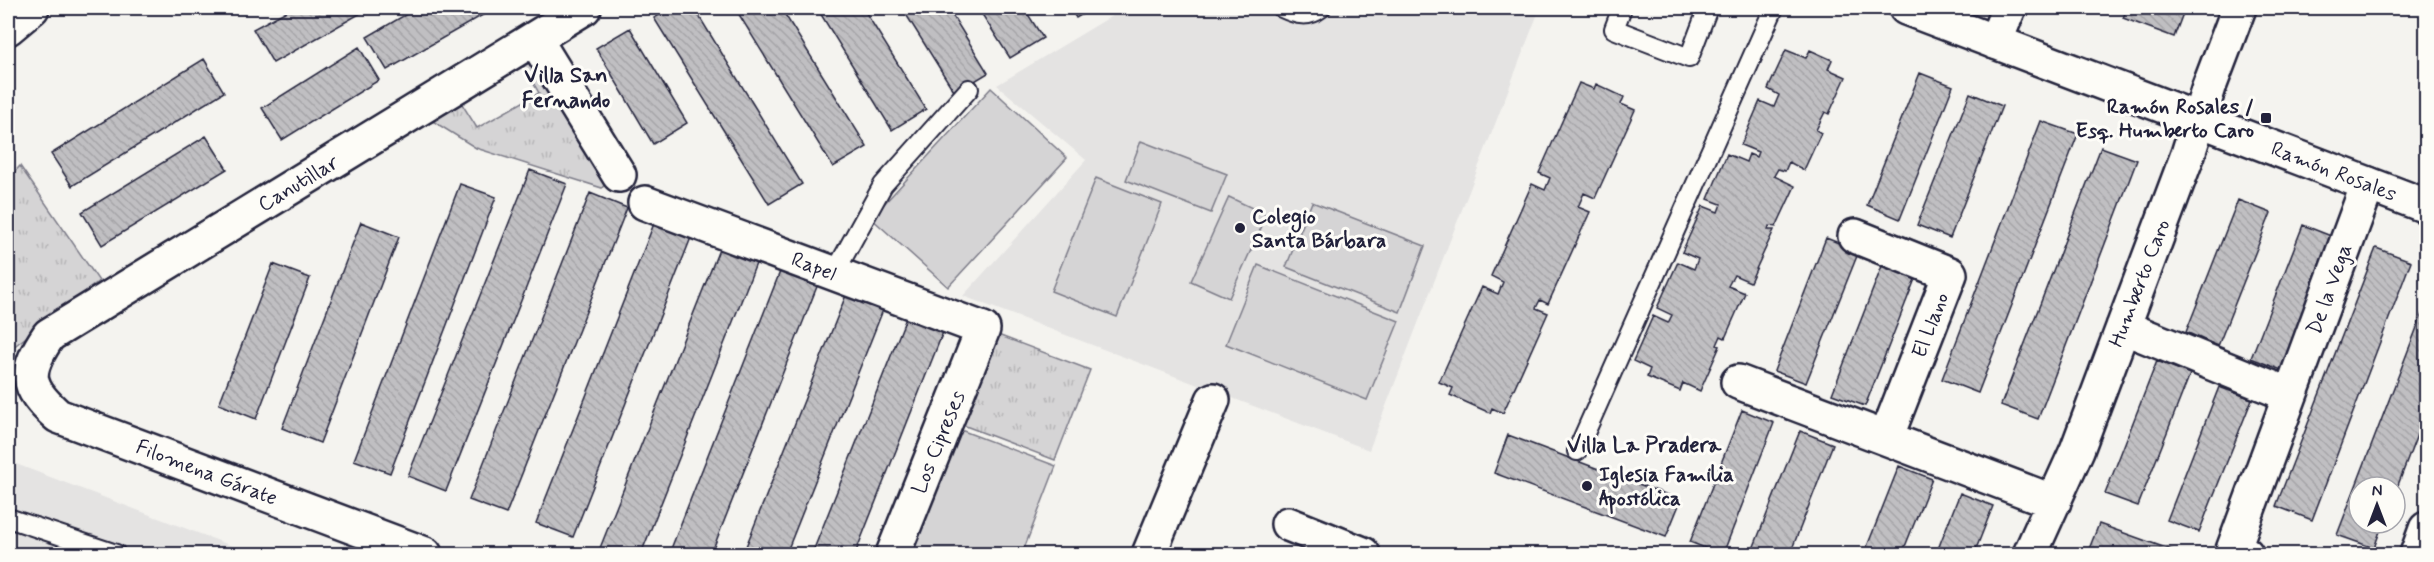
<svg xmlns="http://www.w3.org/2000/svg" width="2434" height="562" font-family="Mynerve,sans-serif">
  <defs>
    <pattern id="grass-tufts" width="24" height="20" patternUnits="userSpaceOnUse" patternTransform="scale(1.5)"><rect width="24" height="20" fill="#d5d4d5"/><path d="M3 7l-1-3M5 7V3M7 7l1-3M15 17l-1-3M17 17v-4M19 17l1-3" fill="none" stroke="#b7b6b8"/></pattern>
    <pattern id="building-back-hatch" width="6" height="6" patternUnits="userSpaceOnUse" patternTransform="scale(1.5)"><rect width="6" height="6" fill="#c0bfc2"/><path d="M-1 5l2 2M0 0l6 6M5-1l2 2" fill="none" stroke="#a5a4a8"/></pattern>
  </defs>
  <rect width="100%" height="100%" fill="#f4f3ef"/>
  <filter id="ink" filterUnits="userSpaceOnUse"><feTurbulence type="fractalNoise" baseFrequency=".0167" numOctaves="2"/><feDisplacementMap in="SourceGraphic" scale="12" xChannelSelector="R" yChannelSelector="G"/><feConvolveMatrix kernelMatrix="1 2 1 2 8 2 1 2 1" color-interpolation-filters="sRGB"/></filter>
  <g filter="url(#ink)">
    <path fill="#e4e3e2" d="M1125,8H1540L1369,450L963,296L1086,160L997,85Z
      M8,461L253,554H8Z"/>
    <path fill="url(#grass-tufts)" stroke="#7c7b88" stroke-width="1.5" d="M530,54L605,184L602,188L476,148L423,115L457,96L477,128L539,93L520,60Z
      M20,166L99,281L8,351V179Z
      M998,335L1090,370L1055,460L963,425Z"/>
    <path fill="#d5d4d5" stroke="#7c7b88" stroke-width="1.5" d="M991,88L1067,158L948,287L871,218Z
      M1141,141L1227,174L1211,213L1126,180Z
      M1096,178L1162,204L1117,317L1051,291Z
      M1229,197L1267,215L1229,298L1191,281Z
      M1312,202L1425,246L1400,312L1286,267Z
      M1258,265L1399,321L1367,400L1226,344Z
      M958,429L1056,466L1022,554H909Z"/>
    <path fill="url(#building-back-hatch)" stroke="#22223b" stroke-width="1.5" d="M292,8H370L273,63L253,29Z
      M417,8H495L387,70L367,37Z
      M672,8H694L802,184L769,204L654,18Z
      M735,8H781L867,147L833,167Z
      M817,8H863L926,109L892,130Z
      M902,8H948L988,73L955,93Z
      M978,8H1024L1043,38L1010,58Z
      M1070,8H1093L1076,18Z
      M2127,8H2185L2174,37L2123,18Z
      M630,28L687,123L653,144L596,48Z
      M359,47L379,80L282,140L262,108Z
      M1786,50L1806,58L1810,50L1832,60L1828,69L1846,77L1829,114L1825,112L1816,130L1821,133L1804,170L1789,162L1785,171L1778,169L1774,176L1795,186L1776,227L1769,226L1768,230H1774L1750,282L1734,275L1728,286L1745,293L1725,338L1721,336L1717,345L1720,346L1700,391L1683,383L1680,391L1647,377L1650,369L1633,361L1653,316L1668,323L1672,315L1657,308L1678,262L1694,269L1698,259L1682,252L1703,206L1718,212L1721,204L1708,199L1727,154L1746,162L1749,154L1756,157L1758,152L1741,145L1760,101L1774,107L1779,95L1768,89Z
      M204,59L224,92L72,186L51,154Z
      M1920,73L1953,86L1900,219L1867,205Z
      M1579,83L1594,89L1596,84L1624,97L1621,104L1635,110L1595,198L1584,193L1578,207L1590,212L1548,304L1540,300L1536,308L1548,313L1503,413L1492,408L1490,413L1450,395L1453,388L1439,382L1482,287L1498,294L1503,282L1491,276L1532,184L1545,190L1550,178L1539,173Z
      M1970,93L2002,106L1950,238L1917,225Z
      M2041,121L2078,134L1978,393L1942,379Z
      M206,136L227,169L102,245L82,212Z
      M2101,147L2137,160L2038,419L2001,405Z
      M530,170L567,184L446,491L408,476Z
      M460,184L496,197L390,473L354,460Z
      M590,193L627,208L506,514L469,500Z
      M2238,200L2271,213L2218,346L2186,332Z
      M657,216L694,230L573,537L536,523Z
      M361,222L399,237L320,443L282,428Z
      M2303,225L2336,238L2284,371L2251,358Z
      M1826,238L1859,251L1806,383L1774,371Z
      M722,242L759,256L641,554H615L600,548Z
      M2376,248L2411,261L2312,520L2276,506Z
      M1884,261L1917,274L1865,406L1832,394Z
      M273,264L310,278L256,419L219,404Z
      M783,264L820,279L711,554H669Z
      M850,285L887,300L786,554H743Z
      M2426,304V411L2395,493V487H2359V523H2383L2374,548L2337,535Z
      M910,308L947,322L855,554H812Z
      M2157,361L2190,374L2138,506L2105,494Z
      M2219,387L2252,399L2199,532L2167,520Z
      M1742,410L1774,423L1723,554H1720L1690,542Z
      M1800,431L1833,444L1790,554H1751Z
      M1508,435L1681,500L1666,537L1494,473Z
      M1899,466L1932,479L1902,554H1864Z
      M1960,493L1993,506L1974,554H1936Z
      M2099,524L2177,552L2176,554H2087Z"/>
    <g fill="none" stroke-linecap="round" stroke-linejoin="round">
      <g stroke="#22223b" stroke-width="22">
        <path id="service" d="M1282,8C1297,15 1308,18 1321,8
          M1622,8L1614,29L1689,58L1708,8
          M834,274L883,185L969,89
          M1577,451L1774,8
          M8,518L116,554"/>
      </g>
      <g stroke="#22223b" stroke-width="38">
        <path id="minor" d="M8,28L32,8
          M535,39L619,175
          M1995,42L2009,8
          M645,203L983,329L893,554
          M1855,236L1950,274L1886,438
          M2123,327L2290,395
          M1738,382L2054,502
          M1288,524L1363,554
          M425,554L58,416C24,386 24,372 49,335L584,8
          M1149,554L1213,400
          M2030,554L2077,450L2188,154L2209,87L2239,8
          M2246,554L2233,550L2368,184
          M2417,554L2426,529"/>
      </g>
      <g stroke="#22223b" stroke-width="38">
        <path id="tertiary" d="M1906,8L2426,206"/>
      </g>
      <use href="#service" stroke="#fdfcf7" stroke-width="18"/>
      <use href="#minor" stroke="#fdfcf7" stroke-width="33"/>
      <use href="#tertiary" stroke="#fdfcf7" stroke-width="33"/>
    </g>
  </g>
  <g fill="#22223b" stroke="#fdfcf7" stroke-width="2">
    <rect x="2260" y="112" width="12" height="12" rx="3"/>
    <circle cx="1240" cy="228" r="6"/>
    <circle cx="1587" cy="486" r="6"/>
  </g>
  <g text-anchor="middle" stroke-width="6" stroke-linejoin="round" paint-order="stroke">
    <g font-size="21" font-weight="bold" fill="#22223b" stroke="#fdfcf7" text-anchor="start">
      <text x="2254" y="113" text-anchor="end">Ramón Rosales /<tspan x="2254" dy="24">Esq. Humberto Caro</tspan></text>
      <text x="1252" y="223">Colegio<tspan x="1252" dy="24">Santa Bárbara</tspan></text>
      <text x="1599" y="481">Iglesia Familia<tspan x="1599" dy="24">Apostólica</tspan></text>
    </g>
    <g font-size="21" fill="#22223b" stroke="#fdfcf7">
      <text transform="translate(2334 171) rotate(21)" y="7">Ramón Rosales</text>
      <text transform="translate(298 183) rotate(-31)" y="7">Canutillar</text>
      <text transform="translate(814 266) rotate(21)" y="7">Rapel</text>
      <text transform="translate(2139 283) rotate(-69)" y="7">Humberto Caro</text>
      <text transform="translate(2329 289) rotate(-70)" y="7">De la Vega</text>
      <text transform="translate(1930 325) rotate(-69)" y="7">El Llano</text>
      <text transform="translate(938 442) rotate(-68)" y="7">Los Cipreses</text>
      <text transform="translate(207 472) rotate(21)" y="7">Filomena Gárate</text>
    </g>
    <g font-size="22" font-weight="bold" fill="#22223b" stroke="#fdfcf7">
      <text x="566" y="82">Villa San<tspan x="566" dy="25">Fernando</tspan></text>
      <text x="1644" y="452">Villa La Pradera</text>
    </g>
  </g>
  <rect width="2434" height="562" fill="none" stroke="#fdfcf7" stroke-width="30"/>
  <rect x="15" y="15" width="2404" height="532" fill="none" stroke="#22223b" stroke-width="2" filter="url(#ink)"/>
  <g transform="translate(2377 505)"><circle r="28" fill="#fdfcf7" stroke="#a5a5ac" stroke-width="1.5"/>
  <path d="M0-4.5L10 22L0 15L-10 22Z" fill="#22223b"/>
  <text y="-9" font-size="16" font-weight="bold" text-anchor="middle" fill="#22223b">N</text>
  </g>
</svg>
